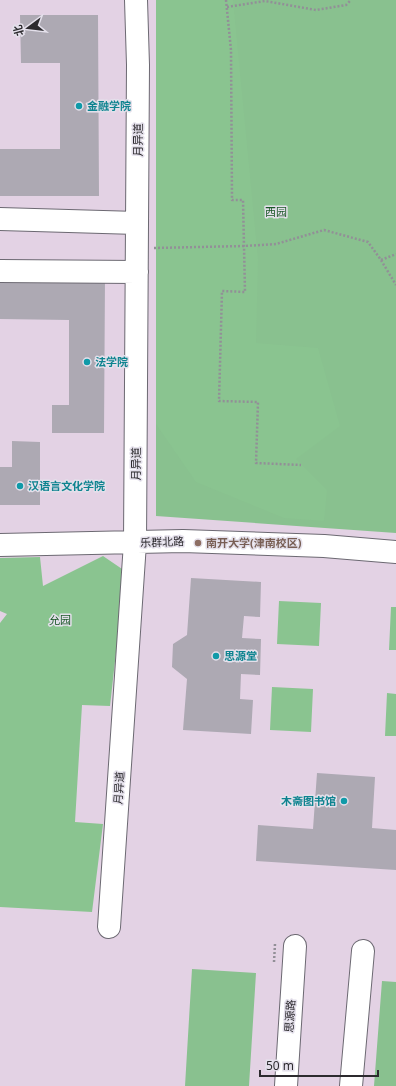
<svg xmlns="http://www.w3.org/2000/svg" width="396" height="1086" font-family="'Noto Sans','Noto Sans SC',sans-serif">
  <rect width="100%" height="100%" fill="#e4e0eb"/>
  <path fill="#e3d2e4" d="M0,0H396V1086H0Z"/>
  <path fill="#89c18f" d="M156,0H396V533L156,516Z
    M192,969L256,973L249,1086H185Z
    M382,981L396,982V1086H374Z"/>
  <path fill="#8ac490" d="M156,0H233L258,259L256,343L318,348L340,426L296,459L327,490L324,521L284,518L196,482L156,424Z
    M103,556L125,571L110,706L82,705L75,822L103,824L92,912L0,907V623L7,614L0,611V558L40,557L43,586Z
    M279,601L321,603L319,646L277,644Z
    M391,607H396V650H389Z
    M272,687L313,689L311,732L270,730Z
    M387,693L396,694V736H385Z"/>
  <path fill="#ada9b3" d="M20,15H98L99,196H0V149H60V63H21Z
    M0,277L105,278L104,433H52V405H69V320L0,319Z
    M12,441L40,442V505H0V467H12Z
    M191,578L261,582L260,617L244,616L242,638L261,639L260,675L241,674L240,699L253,700L251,734L183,730L187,679L172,667L173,644L187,635Z
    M317,773L375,777L372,828L396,830V870L256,861L258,825L313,829Z"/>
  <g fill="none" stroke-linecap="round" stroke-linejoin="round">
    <g stroke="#6c6972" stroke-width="24">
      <path id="minor" d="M0,219L137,223
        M0,271L137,272
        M0,545L183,541L324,546L396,552
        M109,927L135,543L138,65L136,0
        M286,1086L295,946
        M351,1086L363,951"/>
    </g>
    <path stroke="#928f97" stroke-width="2.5" stroke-dasharray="2 2" stroke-linecap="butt" d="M226,0L231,50L232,200H243L245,292L222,291L219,401L258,402L256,463L301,465
      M227,7L265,1L316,10L346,5L351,0
      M154,248L244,246L276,244L324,230L368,242L381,260L396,285
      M381,260L396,254
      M274,962L275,944"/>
    <use href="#minor" stroke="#fff" stroke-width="22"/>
  </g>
  <g fill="#0f9aa8" stroke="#e4e0eb" stroke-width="1.5">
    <circle cx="79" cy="106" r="4"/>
    <circle cx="87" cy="362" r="4"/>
    <circle cx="20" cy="486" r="4"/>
    <circle cx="216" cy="656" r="4"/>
    <circle cx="344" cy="801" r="4"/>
  </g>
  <circle fill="#8d6e63" stroke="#e4e0eb" stroke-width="1.5" cx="198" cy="543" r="4"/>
  <g text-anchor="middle" stroke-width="3" stroke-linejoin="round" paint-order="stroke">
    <g font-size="11" font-weight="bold" fill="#0d838f" stroke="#e4e0eb" text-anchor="start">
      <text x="87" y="110">金融学院</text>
      <text x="95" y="366">法学院</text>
      <text x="28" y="490">汉语言文化学院</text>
      <text x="224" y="660">思源堂</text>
      <text x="336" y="805" text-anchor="end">木斋图书馆</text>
    </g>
    <g font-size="11" fill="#2c2a2e" stroke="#e4e0eb">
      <text transform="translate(138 140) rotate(-90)" y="4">月异道</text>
      <text transform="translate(136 464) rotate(-90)" y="4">月异道</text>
      <text transform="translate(162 542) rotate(-2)" y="4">乐群北路</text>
      <text transform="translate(119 788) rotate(-86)" y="4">月异道</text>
      <text transform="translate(290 1016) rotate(-86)" y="4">思源路</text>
    </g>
    <g font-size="11" fill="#1a5727" stroke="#e4e0eb">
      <text x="276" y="216">西园</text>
      <text x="60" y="624">允园</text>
    </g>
    <g font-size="11" font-weight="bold" fill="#785e54" stroke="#e4e0eb" text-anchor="start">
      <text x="206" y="547">南开大学(津南校区)</text>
    </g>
  </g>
  <g transform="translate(28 28) rotate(255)" stroke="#e4e0eb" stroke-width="3" paint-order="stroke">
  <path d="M0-3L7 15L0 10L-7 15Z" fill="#2c2a2e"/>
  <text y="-6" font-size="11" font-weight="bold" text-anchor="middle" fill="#2c2a2e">北</text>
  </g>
  <path d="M260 1070v6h118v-6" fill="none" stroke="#2c2a2e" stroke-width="2"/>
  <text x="266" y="1070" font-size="12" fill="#2c2a2e" stroke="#e4e0eb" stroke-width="3" paint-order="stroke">50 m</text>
</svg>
